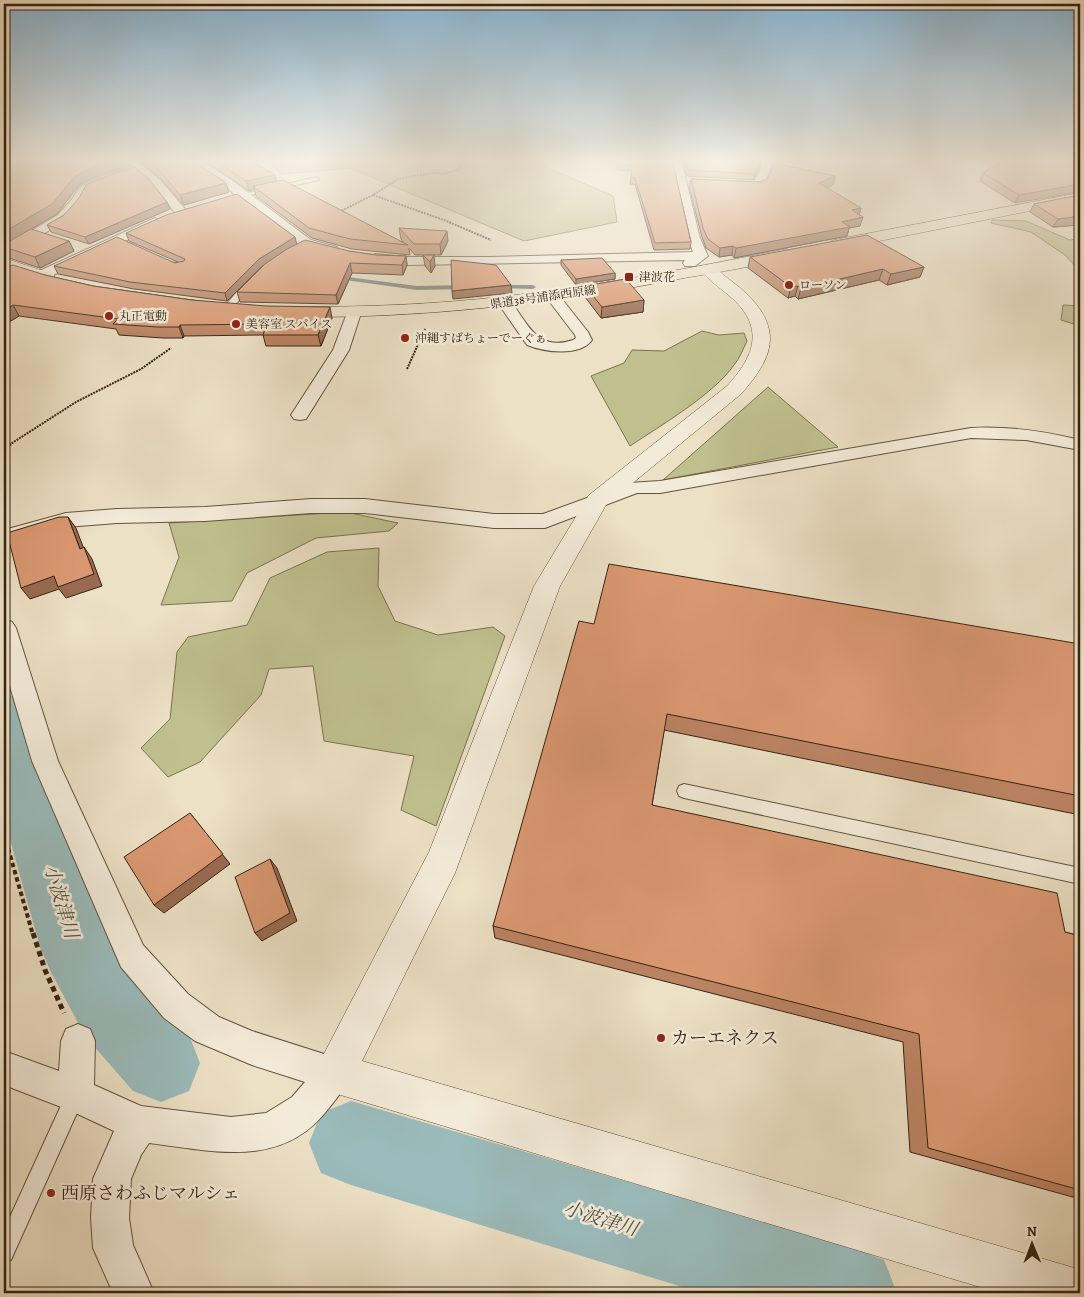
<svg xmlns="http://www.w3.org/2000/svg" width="1084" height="1297" font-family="Alegreya,'Noto Serif JP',serif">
  <rect width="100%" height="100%" fill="#ece0c5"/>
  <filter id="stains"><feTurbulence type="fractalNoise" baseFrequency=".004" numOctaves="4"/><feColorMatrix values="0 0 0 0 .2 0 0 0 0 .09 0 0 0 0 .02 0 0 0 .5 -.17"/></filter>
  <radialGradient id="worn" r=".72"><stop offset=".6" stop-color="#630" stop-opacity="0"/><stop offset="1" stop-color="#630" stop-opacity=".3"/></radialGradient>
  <path fill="#c0c08f" stroke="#7a7250" d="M266,160H530L613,196L617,222L524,241L350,168L282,174Z
    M992,220L1026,221L1070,240L1080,238V271L1065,255L1031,232L991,223Z
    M1063,305L1080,306V326L1061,320Z
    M702,331L719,335L744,333L747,341C743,349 740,358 734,365C714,394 660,426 630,446L591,376L624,363L632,350L664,351Z
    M768,387L838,447L663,480Z
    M346,512L398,523L389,531L316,538L247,573L232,601L161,605L179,557L169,523Z
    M379,548L378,586L395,621L438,635L493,627L505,636L436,826L401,810L414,756L324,741L313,666L269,669L261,695L200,762L168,777L141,748L170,719L177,652L188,637L247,625L270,578L327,552Z"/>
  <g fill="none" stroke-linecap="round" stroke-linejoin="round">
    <path fill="#727e77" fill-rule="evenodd" d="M340,276L417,286L464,285L467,287L464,289L417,290L338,279L337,278Z
      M502,285H533L536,287L533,289L500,288L499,287Z"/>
    <path fill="#9abbbb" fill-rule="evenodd" d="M4,693L24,700L33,717L105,928L139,982L189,1035L200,1063L189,1091L161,1102L133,1091L85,1036L51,972L40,947L4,818Z
      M351,1101L851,1247L884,1260L897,1293H702L351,1185L321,1173L309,1143L321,1113Z"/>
    <g stroke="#63523f" stroke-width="2">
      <path id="service" d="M317,177L319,180L241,197L238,195Z
        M246,281L253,283L231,310H225V306Z
        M684,784L1080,868V884L684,798L679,796L677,791L679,786Z
        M76,1086L83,1088L85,1095L11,1260L4,1264V1230L69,1088Z"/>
    </g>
    <g stroke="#63523f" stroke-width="2">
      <path id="minor" d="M129,160H139L143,166L160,180L185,209L187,212L185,215H177L152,184L137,172L111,180L88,191L81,204L66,221L4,256V247L58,215L72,199L80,187L103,176L133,166Z
        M189,160H200L229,178L311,240L337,247L339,250L332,254L301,246L237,197L227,187L196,167Z
        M671,160H681L700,238L708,256L695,266H685L683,263L685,260L408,265L375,262L368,258L375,254L408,257H490L693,252L688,238Z
        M761,160H771V168L762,188L726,186L724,184L726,182H754L761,168Z
        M155,218L161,222L159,225L47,278L42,279L35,275L37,272Z
        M553,293L558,294L588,332L592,340C580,357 544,352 527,345L498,303L500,300H510C528,324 537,352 573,340L576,338L575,335L546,297L548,294Z
        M354,309L359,310L361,313L349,350L306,419L300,420L294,419L291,415L333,350L347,313L349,310Z
        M971,428C1008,426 1044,431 1080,440V450L1026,440L971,438L660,493H637L545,528H494L365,513H311L205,521L117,523L66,527L4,544V530L66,513L117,509L205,507L311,499H365L494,514H543L628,483L660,481Z
        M4,619L12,622L16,628L58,761L143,945L188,994L219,1017L252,1031L346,1061L352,1073C346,1086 338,1097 329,1108C282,1170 215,1151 149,1143L141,1155L131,1179L129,1218L133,1245L154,1293H113L93,1248L91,1218L93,1179L114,1131L69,1110L4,1085V1051L59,1071L61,1041L66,1029L78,1024L90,1029L95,1041L94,1085L141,1106L231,1117L266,1113L292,1097L305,1082L252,1065L195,1041L164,1018L121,967L32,761L4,666Z"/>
    </g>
    <g stroke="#63523f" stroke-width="1">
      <path id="tertiary" d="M709,265L715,267C724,277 737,284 747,294C784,331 772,359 741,394L606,505L560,586L455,873L362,1061L1078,1269L1080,1270V1293H1000L334,1093L320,1087L314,1073L429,852L534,586L586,500L589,495L727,386C754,357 765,329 733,299C723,290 712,283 703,273L701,270L703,267Z"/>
    </g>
    <g stroke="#352312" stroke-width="1">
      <path id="primary" d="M1080,193V201L834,250L829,248L826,245L829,242L834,240Z
        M787,249L792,251L795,254L792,257C757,266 720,272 684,278C555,303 426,318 295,317L289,316L286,312L289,308L295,307C357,307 419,305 480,299C583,289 685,269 787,249Z
        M4,258L53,274L55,277L53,280L47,282L4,268Z"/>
    </g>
    <path stroke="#352312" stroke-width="2" stroke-dasharray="2 1" stroke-linecap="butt" d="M373,195L444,220L491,240
      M339,212L373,195L398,179L434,173L444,174L460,169L461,166L451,160
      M407,369L425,329
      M9,445L76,402L141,369L171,348"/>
    <path stroke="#352312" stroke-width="2.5" stroke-dasharray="3 2.5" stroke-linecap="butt" d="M4,449L11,444"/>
    <path stroke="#352312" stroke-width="4" stroke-dasharray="4.5 3" stroke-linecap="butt" d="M4,834L33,935"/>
    <path stroke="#352312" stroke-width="5" stroke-dasharray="5.5 4" stroke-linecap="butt" d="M33,933L45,970L64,1013"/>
    <use href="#service" fill="#f3ebd9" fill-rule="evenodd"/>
    <use href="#minor" fill="#f3ebd9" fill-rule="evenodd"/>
    <use href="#tertiary" fill="#f3ebd9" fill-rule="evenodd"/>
    <use href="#primary" fill="#ece0c5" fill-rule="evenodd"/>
  </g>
  <path fill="#bb8362" stroke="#352312" d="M4,160L130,165L102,174L79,185L57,214L22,234L69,241L74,251L40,268L6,257L4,252Z
    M141,160H192L226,183L229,192L184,205L161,179L144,165Z
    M203,160H249L275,175L276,181L404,243L401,239L399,228L448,241L441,255H426L435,266L431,273L425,266L423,255H415L409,248L410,255L352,249L312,238L256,196L254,189L249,191Z
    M672,160L691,242L690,249L654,250L635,184H630L632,171L617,170V164Z
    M682,160H752L759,168L753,180L687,176Z
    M1080,160L1015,203L980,181L983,173Z
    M835,176L833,185L826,188L859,215L860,226L849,228L847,236L734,258L732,255L719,257L706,248L702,237L689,187L691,179L760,182Z
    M1080,195V225L1053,227L1030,212L1034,204Z
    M167,202L170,209L89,244L51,232L47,225L64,215Z
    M126,233L295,237L296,244L376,255L406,256L407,265L403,275L352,273L338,304L240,302L237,292L264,265L261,267L227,301L134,289L58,274L54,266L178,262L129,241Z
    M750,257L924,267L920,277L887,285L879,280L798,299L795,296L788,298L748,268Z
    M561,260L615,273V279L576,285L561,265Z
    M4,268L45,275L93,286L192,300L332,318L321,346H266L263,335L184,336L183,338H163L119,335L116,329L19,316L4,325Z
    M585,286L644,300L643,312L601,318L585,297Z
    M594,624L1080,644V815L664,730L652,805L1065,932L1080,936V1199L910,1152L903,1042L495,938L493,926Z"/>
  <path fill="#996a50" stroke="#352312" d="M115,160H128L130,165L102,174L79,185L57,214L4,245V232L75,176L98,165Z
    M760,161L759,168L753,180L754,174Z
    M275,175L277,184L253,186L254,189L249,191L246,181Z
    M835,176L833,185L816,192L819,183Z
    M226,183L229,192L184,205L180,195Z
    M1080,184V192L1015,203L1019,195Z
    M167,202L170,209L89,244L85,237Z
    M861,208L859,217L852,210Z
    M1080,216V225L1053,227L1058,219Z
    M863,217L860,226L849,228L847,236L734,258L736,248Z
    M447,231L448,241L441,255L440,244Z
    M295,237L297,245L261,267L227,301L225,293L259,259Z
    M69,241L74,251L40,268L35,257Z
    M733,246L732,255L719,257L720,248Z
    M434,255L435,266L431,273L430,262Z
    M406,256L407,265L403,275L402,265Z
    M350,263L352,273L338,304L336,295Z
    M924,267L920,277L887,285L891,274Z
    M883,269L879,280L798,299L801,288Z
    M615,273V279L576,285V279Z
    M511,285L512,293L453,299L452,291Z
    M798,286L795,296L788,298L791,287Z
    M644,300L643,312L601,318L602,307Z
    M13,305L19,316L4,325V311Z
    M330,307L332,318L321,346L318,335Z
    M180,325L184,336L183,338L179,327Z
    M68,517L76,528L88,560L80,549Z
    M84,547L92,559L102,586L66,598L59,589L30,599L21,588Z
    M190,813L230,864L164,913L154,905Z
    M270,859L277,868L297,921L262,941L255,933Z"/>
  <path fill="#da9872" stroke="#352312" d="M4,160H115L98,165L75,176L52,204L4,232Z
    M146,160H192L226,183L180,195L158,169Z
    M214,160H249L275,175L246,181Z
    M619,160H672L691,242L655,243L635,178L631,177L632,165L617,164Z
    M685,160H752L760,161L754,174L688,170Z
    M1003,160H1080V184L1019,195L983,173Z
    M774,163L835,176L819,183L861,208L852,210L863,217L842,222L850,227L736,248L733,246L720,248L708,239L703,228L691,179L760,182L768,178Z
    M134,167L148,178L167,202L85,237L47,225L64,215L79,198L86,185L109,175Z
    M283,180L408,245L350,239L309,228L253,186Z
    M237,194L295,237L259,259L225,293L130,282L54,266L117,237L175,263L184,261L185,259L126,233L166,215Z
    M1080,195V216L1058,219L1034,204Z
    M399,228L447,231L440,244H414Z
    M31,229L69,241L35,257L4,247V244Z
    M867,235L924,267L891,274L883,269L801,288L798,286L791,287L750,257Z
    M305,240L349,251L376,255L406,256L402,265L350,263L336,295L237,292L265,264L287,249Z
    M423,255H434L430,262Z
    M602,258L615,273L576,279L561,260Z
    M451,260L496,265L511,285L452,291Z
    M13,265L45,275L93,286L192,300L266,306L330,307L318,335H263L267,324L180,325L179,327H158L113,324L118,319L13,305L4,311V268Z
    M626,279L644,300L602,307L585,286Z
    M59,517H68L80,549L84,547L94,574L58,587L54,576L21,588L7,533Z
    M609,564L1080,644V796L667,714L652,805L1057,893L1065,932L1080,936V1190L928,1148L919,1034L493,926L579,621L594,624Z
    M190,813L223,854L154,905L124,857Z
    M270,859L290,913L255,933L235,877Z"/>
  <linearGradient id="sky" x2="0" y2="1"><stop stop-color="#89b7d6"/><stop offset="0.47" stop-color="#f6f1e5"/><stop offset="1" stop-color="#f6f1e5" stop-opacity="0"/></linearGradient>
  <rect width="1084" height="341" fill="url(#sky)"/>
  <g fill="#8f2418" stroke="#f3ebd9" stroke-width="2">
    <rect x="624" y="272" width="10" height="10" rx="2.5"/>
    <circle cx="789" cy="285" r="5"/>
    <circle cx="109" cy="316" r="5"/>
    <circle cx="236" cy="324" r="5"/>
    <circle cx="405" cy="338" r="5"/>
    <circle cx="661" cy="1038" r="5"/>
    <circle cx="51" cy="1193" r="5"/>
  </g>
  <g text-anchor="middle" stroke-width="5" stroke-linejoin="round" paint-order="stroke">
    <g font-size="12" fill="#352312" stroke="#f3ebd9" text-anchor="start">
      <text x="639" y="281">津波花</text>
      <text x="799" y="289">ローソン</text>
      <text x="119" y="320">丸正電動</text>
      <text x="246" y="328">美容室 スパイス</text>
      <text x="415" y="342">沖縄すばちょーでーぐぁ</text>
    </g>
    <g font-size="12" fill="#352312" stroke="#f3ebd9">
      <text transform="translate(543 297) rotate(-8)" y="4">県道38号浦添西原線</text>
    </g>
    <g font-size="18" fill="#352312" stroke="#f3ebd9" text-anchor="start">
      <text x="671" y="1044">カーエネクス</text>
      <text x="61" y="1199">西原さわふじマルシェ</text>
    </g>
    <g font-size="19" font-style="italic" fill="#535145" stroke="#f3ebd9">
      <text transform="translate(62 901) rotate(73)" y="7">小波津川</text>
      <text transform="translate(601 1218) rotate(17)" y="7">小波津川</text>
    </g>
  </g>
  <rect width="1084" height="1297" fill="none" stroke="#ece0c5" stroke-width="20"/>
  <rect x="5" y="5" width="1074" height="1287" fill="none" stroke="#352312" stroke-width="2.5"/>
  <rect x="10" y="10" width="1064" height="1277" fill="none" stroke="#352312"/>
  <g transform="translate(1032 1244) rotate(359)" stroke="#f3ebd9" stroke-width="4" paint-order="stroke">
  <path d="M0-4L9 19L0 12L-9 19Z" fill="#352312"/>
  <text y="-8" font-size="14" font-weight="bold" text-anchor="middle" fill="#352312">N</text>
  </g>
  <rect width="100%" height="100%" filter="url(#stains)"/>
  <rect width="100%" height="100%" fill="url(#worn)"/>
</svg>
